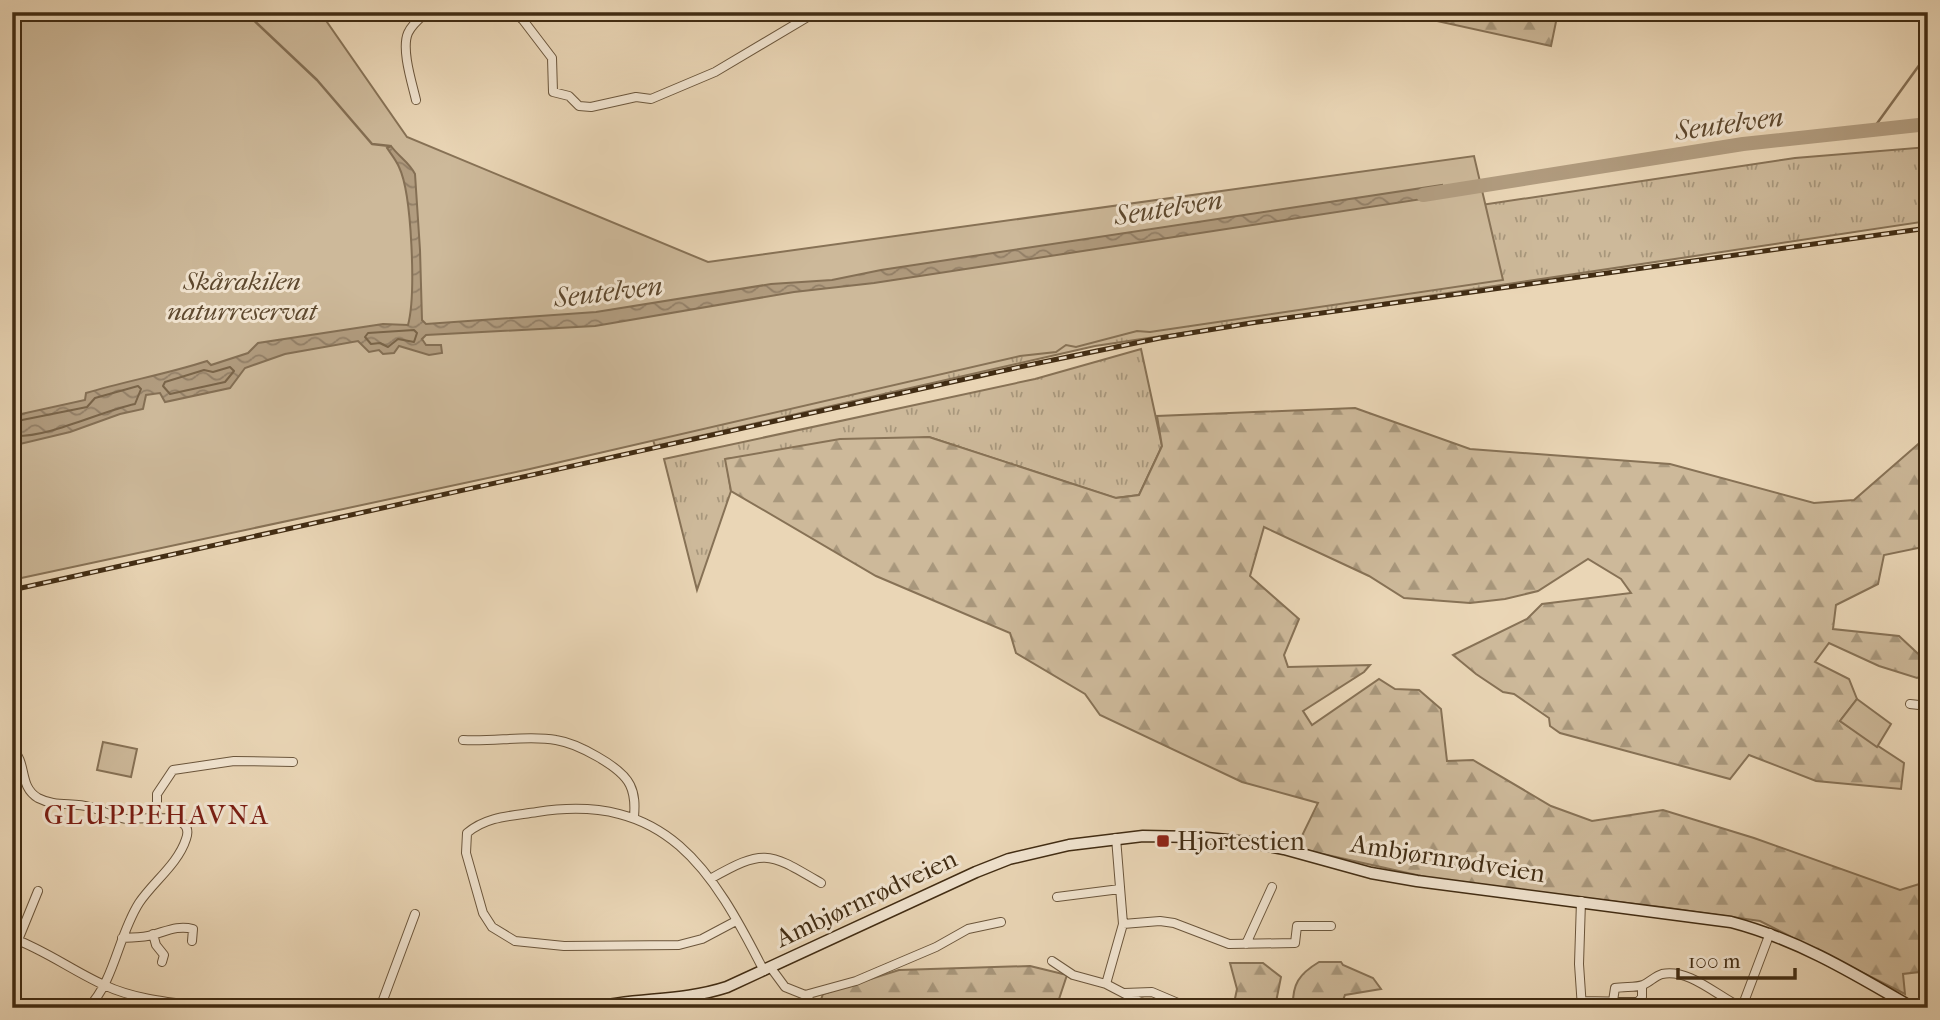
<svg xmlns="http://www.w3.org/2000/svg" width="1940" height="1020" font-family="'IM FELL French Canon',serif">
  <defs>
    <pattern id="grass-tufts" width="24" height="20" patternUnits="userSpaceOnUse" patternTransform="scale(1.75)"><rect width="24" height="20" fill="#cdb99a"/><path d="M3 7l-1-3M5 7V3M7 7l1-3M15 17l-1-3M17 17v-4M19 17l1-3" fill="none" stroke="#a8977c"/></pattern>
    <pattern id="forest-firs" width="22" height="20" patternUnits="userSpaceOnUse" patternTransform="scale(1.75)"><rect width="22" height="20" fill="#cdb99a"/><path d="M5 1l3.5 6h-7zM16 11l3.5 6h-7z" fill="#a8977c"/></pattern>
    <pattern id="water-waves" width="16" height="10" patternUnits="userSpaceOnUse" patternTransform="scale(1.75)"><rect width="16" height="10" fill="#b19c7f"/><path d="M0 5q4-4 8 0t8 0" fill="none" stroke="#927f67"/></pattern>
  </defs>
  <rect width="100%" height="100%" fill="#ead6b6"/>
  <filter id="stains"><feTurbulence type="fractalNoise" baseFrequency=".00286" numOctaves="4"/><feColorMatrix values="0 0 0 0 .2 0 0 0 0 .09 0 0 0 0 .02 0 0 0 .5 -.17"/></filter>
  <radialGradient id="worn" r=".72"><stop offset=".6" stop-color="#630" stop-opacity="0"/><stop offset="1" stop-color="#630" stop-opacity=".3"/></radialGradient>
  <path fill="url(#grass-tufts)" stroke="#877256" stroke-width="2" d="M1928,147V221L1095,346L655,446L637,392L642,331L1795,158Z
    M1141,349L1162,446L1139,495L1115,498L929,437L726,459L731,491L697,590L664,459L1035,379Z"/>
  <path fill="url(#forest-firs)" stroke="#877256" stroke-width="2" d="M1396,12H1558L1551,46Z
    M1355,408L1470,449L1670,464L1814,503L1854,500L1924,439H1928V546L1884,555L1878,584L1836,605L1833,629L1899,636L1928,663V673L1917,678L1879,666L1829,643L1815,662L1849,679L1857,699L1840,721L1904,763L1901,789L1816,781L1749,755L1730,779L1560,733L1550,726L1549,718L1514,694L1503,692L1476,674L1453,655L1527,619L1542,604L1631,593L1621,579L1588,559L1538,591L1505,599L1470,603L1404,598L1369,576L1264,527L1250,576L1299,619L1284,655L1288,667L1370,665L1364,672L1303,711L1312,725L1379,679L1395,689L1419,690L1441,709L1447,761L1473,760L1551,806L1592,821L1663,810L1754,838L1900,890L1926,882L1928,884V971L1903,974L1905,994L1760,921L1661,907L1448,882L1296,848L1318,803L1242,782L1100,715L1085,694L1016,653L1010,633L876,576L731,491L725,459L840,439L929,437L1116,498L1139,495L1162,446L1157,416Z
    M1319,962H1341L1343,965L1373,978L1381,989L1345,995L1340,1008H1293C1292,984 1299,974 1319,962Z
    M1230,963H1263L1281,977L1276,1002L1278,1008H1233L1237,989Z
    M1030,966L1067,975L1056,1008H818L823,994L899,970Z"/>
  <path fill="#cdb99a" stroke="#877256" stroke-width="2" d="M12,12H320L407,137L708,262L1474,156L1503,280L1150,332L1137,331L1076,347L1066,345L1056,352L1020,356L530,469L12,580Z
    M1857,699L1891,724L1877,747L1840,721Z
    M103,742L137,749L131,777L97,770Z"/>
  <path fill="url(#water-waves)" stroke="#846f54" stroke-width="2" d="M391,146C399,157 409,162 415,174L420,250L422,320L426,324L596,312L771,284L832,280L881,270L1442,185V196L874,283L794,292L595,326L426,335L422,339L426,345H441L442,353L429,355L399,346L394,353L383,354L379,350L369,352L358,341L285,354L245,368L230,388L165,402L160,393L146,395L143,409L120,414L70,432L20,444L12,442V416L85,400L86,393C126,381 167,374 207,361L211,365L248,353L258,343L383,324L408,325C416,295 412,194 399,167C396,160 391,154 387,148Z"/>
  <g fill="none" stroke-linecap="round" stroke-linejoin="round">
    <path stroke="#796449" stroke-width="2" d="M414,330L417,333L414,342L398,339L388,347L380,343L371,344L365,337L368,333Z
      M230,367L234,371L225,382L170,394L163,386L165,382L204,370L213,372Z
      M12,422L87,407L95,398L138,386L141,389L135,404C98,412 49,438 12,436"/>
    <path stroke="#846f54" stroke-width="2.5" d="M245,12L317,80L372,144L390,146
      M1873,129L1928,53"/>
    <path stroke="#b19c7f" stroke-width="14" d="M1423,195L1743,144L1928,124"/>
    <g stroke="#6b563c" stroke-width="10">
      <path id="street" d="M514,12L523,20L552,58L553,92L569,96L579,106L591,107L636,97L651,99L715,72L816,12
        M416,100C412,83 401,49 408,33C412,24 420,18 427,12
        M1910,704L1928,706
        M463,740C492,742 529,735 556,740C576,743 621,766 630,785C635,795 635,805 634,817
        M12,749C28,763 18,786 38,798C55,807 73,802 90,807C102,810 113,817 126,819C138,820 197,809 186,839C178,864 153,882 139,903C118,936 115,980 88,1008
        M157,817V794L173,770L234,761L293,762
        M1116,838L1123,924L1106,984L1152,1008
        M710,879C765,848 768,852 821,883
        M1057,897L1120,889
        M1581,901L1579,964L1582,1008
        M736,921L702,939L679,945L564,946L515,941L492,927L483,913L466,853L467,833C487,816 512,816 537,812C666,792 712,869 764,971
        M1123,924L1160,921L1174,923L1229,944L1295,943L1297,926H1331
        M153,934L156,945L164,955L162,962
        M12,938C45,950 73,971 104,985C138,1001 178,1003 215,1008
        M122,938C131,937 143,938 152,935C167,931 178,925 193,929L192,941
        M18,940L38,891
        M1246,944L1272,887
        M1052,961L1073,975L1106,984
        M771,968L785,987L805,995L813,1004
        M1124,993L1152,992L1178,1003L1179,1008
        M805,995L856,981L936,947L968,929L1001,922
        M1581,1001L1638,1002L1642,997V986
        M1613,1001L1615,988C1624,986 1635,988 1643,985C1650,982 1655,976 1662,974C1690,968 1719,998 1743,1008
        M1742,1007L1770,933
        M380,1008L415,914"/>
    </g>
    <g stroke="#412c13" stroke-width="13">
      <path id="secondary" d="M592,1008C637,997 681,1002 727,987L976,872L1009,859L1069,845L1143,836L1196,837L1248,842L1284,849L1371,873L1417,881L1731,922C1799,940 1853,973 1913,1008"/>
    </g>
    <use href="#street" stroke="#f1e4d0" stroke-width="8"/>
    <use href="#secondary" stroke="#f1e4d0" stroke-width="10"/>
    <g stroke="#412c13" stroke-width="5">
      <path id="rail" d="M12,590L1024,366L1160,338L1251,323L1928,228"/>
    </g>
    <use href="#rail" stroke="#f1e4d0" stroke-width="2.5" stroke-dasharray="8" stroke-linecap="butt"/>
  </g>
  <rect fill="#8f2418" stroke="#f1e4d0" stroke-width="2.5" x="1156" y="834" width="14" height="14" rx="3.5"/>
  <g text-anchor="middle" stroke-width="6" stroke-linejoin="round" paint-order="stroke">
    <g font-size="26" font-style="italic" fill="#5d482e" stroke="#f1e4d0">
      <text x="242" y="290">Skårakilen<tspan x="242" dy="30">naturreservat</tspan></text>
    </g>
    <g font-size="26" fill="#412c13" stroke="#f1e4d0" text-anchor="start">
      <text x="1177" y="850">Hjortestien</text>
    </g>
    <g font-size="26" fill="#412c13" stroke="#f1e4d0">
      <text transform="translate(1448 858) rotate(9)" y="9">Ambjørnrødveien</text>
      <text transform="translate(866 898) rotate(-25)" y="9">Ambjørnrødveien</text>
    </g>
    <g font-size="28" font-style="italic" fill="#5d482e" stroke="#f1e4d0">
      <text transform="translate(1729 123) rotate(-8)" y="10">Seutelven</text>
      <text transform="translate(1168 207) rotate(-9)" y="10">Seutelven</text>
      <text transform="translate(608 291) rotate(-7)" y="10">Seutelven</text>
    </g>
    <g font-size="28" letter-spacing="2" fill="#7a1f14" stroke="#f1e4d0">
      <text x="157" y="824">GLUPPEHAVNA</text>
    </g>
  </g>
  <rect width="1940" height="1020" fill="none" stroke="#ead6b6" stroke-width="42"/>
  <rect x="14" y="14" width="1912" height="992" fill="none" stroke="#412c13" stroke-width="3.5"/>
  <rect x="21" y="21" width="1898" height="978" fill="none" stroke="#412c13" stroke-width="2"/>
  <path d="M1678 968v10h117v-10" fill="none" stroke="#412c13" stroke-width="3.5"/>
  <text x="1688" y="968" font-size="21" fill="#412c13" stroke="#f1e4d0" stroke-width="5" paint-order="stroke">100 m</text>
  <rect width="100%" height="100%" filter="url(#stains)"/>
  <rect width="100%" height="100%" fill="url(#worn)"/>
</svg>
